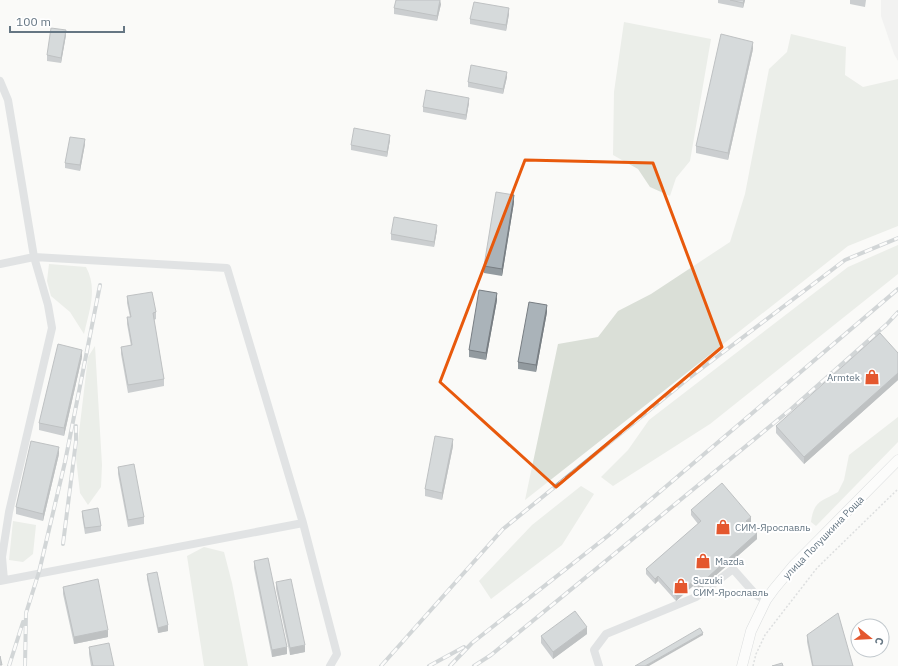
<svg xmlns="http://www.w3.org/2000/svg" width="898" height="666" font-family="'IBM Plex Sans',sans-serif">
  <rect width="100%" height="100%" fill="#fafaf8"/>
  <path fill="#e8e9e9" d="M881,0H898V61L894,54L881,16Z"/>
  <path fill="#dadfd7" d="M624,22L711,39L690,161L676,178L670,196L650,187L638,169L613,155L614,92Z
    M791,34L846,47L845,75L863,87L898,79V226L848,246L525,500L558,344L598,337L618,311L651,294L730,242L745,194L769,69L787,52Z
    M898,245V274L710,424L613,486L601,477L628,450L649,420L848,267Z
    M49,264L86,267C98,289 89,311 84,334L70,312L51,296L47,281Z
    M95,346L102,465L101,487L88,505L80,493L76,458L88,357Z
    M898,417V442L816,526L811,522C814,500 821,502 838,492L844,480L849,455Z
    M581,486L594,494L562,545L491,599L479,581L532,525Z
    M13,521L36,525L33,554L23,562L9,560Z
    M204,547L224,552L232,583L248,666H204L187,556Z"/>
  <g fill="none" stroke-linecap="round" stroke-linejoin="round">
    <g stroke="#b5babe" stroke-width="11">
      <path id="major" d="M742,666L751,631L766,600L774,589L794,565L898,460"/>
    </g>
    <path stroke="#bbbfc2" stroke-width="1.5" stroke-dasharray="2 2" stroke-linecap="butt" d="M753,666L756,654L765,635L817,568L898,489"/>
    <path stroke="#c3c8cc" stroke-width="8" d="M0,81L8,100L34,257L48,305L52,328L9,512L2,557L4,580
      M0,264L34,257L227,268L303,523L337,654L330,666
      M0,581L303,523
      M599,666L594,650L606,634L696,597L733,569L756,595L766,600"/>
    <use href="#major" stroke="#fff" stroke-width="10"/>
    <g stroke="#a2aab0" stroke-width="4">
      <path id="rail" d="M63,544L76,441V426
        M9,666L23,622
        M25,666L26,613L39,572L65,462L100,285
        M381,666L503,529L689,378L845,260L898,238
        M429,666L464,647
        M450,666L472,643L609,535L898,289
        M474,666L491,655L790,410L887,324L898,312"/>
    </g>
    <use href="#rail" stroke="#fff" stroke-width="2.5" stroke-dasharray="8" stroke-linecap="butt"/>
  </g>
  <path fill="#929a9f" d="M718,0H745L743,8L718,3Z
    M850,0H866L865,7L850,4Z
    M441,4L437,21L394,14V8Z
    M509,14L506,31L470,24V19Z
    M66,35L61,63L47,61V55Z
    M753,49L728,160L696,153V146Z
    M507,77L503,94L468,87V82Z
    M469,103L466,120L423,112V107Z
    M390,140L387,157L351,150V145Z
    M85,144L80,171L65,168V163Z
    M514,202L502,276L484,273V266Z
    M437,230L434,247L391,240V234Z
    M127,296L156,312V319L154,320L164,379V386L128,393L121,354V347L131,346L127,324V317H130L127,303Z
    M497,300L486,360L469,357V350Z
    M547,312L536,372L518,369V362Z
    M898,353V380L804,464L776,433V426Z
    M82,357L64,436L39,430V423Z
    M453,446L442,500L425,496V489Z
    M59,454L43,521L16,514V507Z
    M118,467L144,517V524L128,527L118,474Z
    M691,510L751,522L749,524L757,539L698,591L693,586L676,601L658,581L655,584L646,574V569L698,524L691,515Z
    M82,511L101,526V531L85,534L82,516Z
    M254,561L287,654L272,657L254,568Z
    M147,574L168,631L158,633L147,579Z
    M276,582L305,652L290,655L276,589Z
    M63,587L108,637L74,644L63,594Z
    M587,634L553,659L541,643V636Z
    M807,635L853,666H812L807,642Z
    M89,647L114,666H91L89,654Z"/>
  <path fill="#777d82" d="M440,0L441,4L437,21V16Z
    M744,0H745L743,8V3Z
    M509,8V14L506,31V25Z
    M66,30V35L61,63V58Z
    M753,42V49L728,160V153Z
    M507,72V77L503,94V89Z
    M469,98V103L466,120V115Z
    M390,135V140L387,157V152Z
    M85,139V144L80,171V165Z
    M514,195V202L502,276V269Z
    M437,225V230L434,247V242Z
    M497,293V300L486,360V353Z
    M547,305V312L536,372V365Z
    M82,350V357L64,436V428Z
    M898,373V380L804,464V457Z
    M453,439V446L442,500V493Z
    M59,447V454L43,521V514Z
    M751,517V522L746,526V521Z
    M757,533V539L698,591V586Z
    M658,576V581L655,584V579Z
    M693,581V586L676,601V596Z
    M168,625V631L158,633V628Z
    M587,627V634L553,659V652Z
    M108,630V637L74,644V637Z
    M703,633V635L649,666H645Z
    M305,645V652L290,655V648Z
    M287,647V654L272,657V650Z"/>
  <path fill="#aab3b9" stroke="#777d82" d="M396,0H440L437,16L394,8Z
    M730,0H744L743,3Z
    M474,2L509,8L506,25L470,19Z
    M51,28L66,30L61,58L47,55Z
    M721,34L753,42L728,153L696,146Z
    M471,65L507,72L503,89L468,82Z
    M426,90L469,98L466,115L423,107Z
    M354,128L390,135L387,152L351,145Z
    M70,137L85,139L80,165L65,163Z
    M496,192L514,195L502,269L484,266Z
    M394,217L437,225L434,242L391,234Z
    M479,290L497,293L486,353L469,350Z
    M152,292L156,312L153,313L164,379L128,385L121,347L132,345L127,317H131L127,296Z
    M529,302L547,305L536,365L518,362Z
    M880,333L898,353V373L804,457L776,426Z
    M58,344L82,350L64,428L39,423Z
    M435,436L453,439L442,493L425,489Z
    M31,441L59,447L43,514L16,507Z
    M134,464L144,517L128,520L118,467Z
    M722,483L751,517L746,521L757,533L698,586L693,581L676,596L658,576L655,579L646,569L701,521L691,510Z
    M98,508L101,526L85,528L82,511Z
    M268,558L287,647L272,650L254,561Z
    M157,572L168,625L158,628L147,574Z
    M98,579L108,630L74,637L63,587Z
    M291,579L305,645L290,648L276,582Z
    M575,611L587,627L553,652L541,636Z
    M838,613L853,666H813L807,635Z
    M700,628L703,633L645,666H635Z
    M109,643L114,666H93L89,647Z
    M0,656L2,665H0Z
    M782,663L783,666H772Z"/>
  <path d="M0 0H898V666H0ZM525,160L653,163L722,347L556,487L440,382Z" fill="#fafaf8" fill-opacity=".55" fill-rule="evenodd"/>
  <path fill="none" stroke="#e8590c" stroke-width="3" stroke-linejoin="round" d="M525,160L653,163L722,347L556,487L440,382Z"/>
  <defs>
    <g id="shop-bare" transform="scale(1.2)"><path d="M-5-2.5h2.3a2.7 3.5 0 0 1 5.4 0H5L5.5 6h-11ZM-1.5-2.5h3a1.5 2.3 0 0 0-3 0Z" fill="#e4572e" stroke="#fff" stroke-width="2.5" paint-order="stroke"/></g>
  </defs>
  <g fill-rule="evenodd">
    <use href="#shop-bare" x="872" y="377"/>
    <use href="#shop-bare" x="723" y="527"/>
    <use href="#shop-bare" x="703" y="561"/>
    <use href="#shop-bare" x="681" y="586"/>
  </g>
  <g text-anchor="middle" stroke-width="4" stroke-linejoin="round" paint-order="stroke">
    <g font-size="10" fill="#657683" stroke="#fff" text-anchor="start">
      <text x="860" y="381" text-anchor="end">Armtek</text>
      <text x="735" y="531">СИМ-Ярославль</text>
      <text x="715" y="565">Mazda</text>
      <text x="693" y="584">Suzuki<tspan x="693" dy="12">СИМ-Ярославль</tspan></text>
    </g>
    <g font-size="10" fill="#657683" stroke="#fff">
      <text transform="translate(823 537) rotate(-46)" y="4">улица Полушкина Роща</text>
    </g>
  </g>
  <g transform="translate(870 638) rotate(108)"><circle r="19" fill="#ffffff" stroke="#c1c8cd"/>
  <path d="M0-3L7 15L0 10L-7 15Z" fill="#e4572e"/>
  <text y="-6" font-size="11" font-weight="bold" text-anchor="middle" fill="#657683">С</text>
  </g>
  <path d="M10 26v6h114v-6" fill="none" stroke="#657683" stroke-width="2"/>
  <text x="16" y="26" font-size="12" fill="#657683" stroke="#ffffff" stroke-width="3" paint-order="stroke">100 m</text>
</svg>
